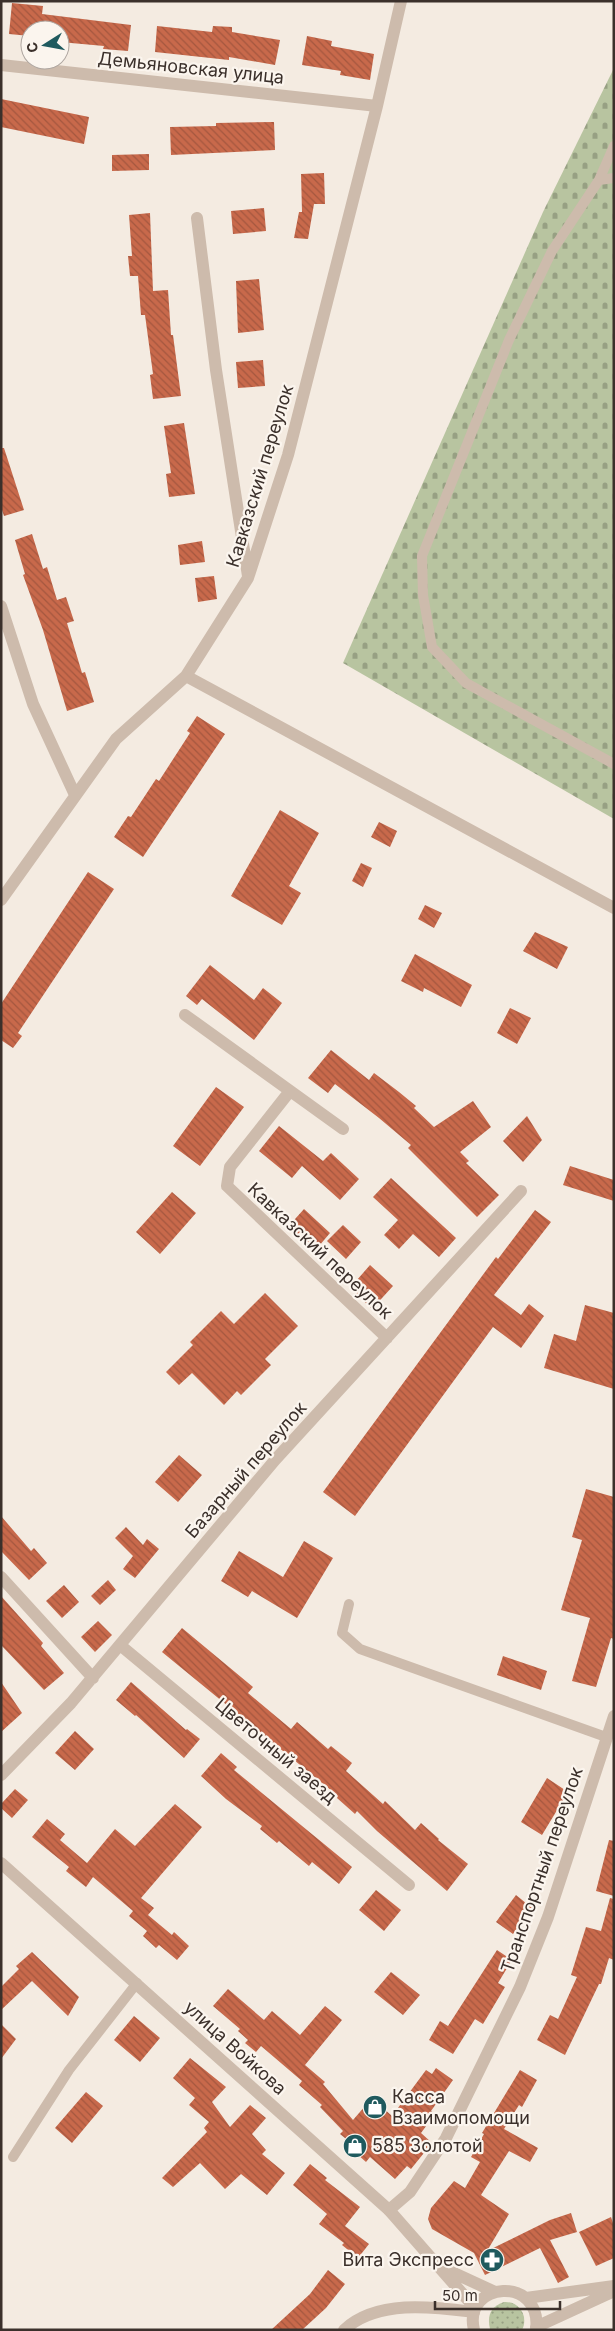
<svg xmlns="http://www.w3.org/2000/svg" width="615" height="2331" font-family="Inter,sans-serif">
  <defs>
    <pattern id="grass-dots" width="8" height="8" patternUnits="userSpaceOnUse" patternTransform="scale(1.25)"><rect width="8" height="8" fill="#b8c4a0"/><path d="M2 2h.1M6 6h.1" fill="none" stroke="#97a083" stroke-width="1.8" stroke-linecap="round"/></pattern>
    <pattern id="cemetery-stones" width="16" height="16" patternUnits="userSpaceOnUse" patternTransform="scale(1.25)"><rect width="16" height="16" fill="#b8c4a0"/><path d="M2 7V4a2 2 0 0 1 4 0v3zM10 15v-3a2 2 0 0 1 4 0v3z" fill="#97a083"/></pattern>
    <pattern id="building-back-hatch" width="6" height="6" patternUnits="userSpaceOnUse" patternTransform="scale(1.25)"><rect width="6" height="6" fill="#c8694b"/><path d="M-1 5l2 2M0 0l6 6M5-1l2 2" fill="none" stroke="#a4573f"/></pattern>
  </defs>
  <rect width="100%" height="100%" fill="#f4ebe1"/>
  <path fill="url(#grass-dots)" d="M504,2302C519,2301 529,2316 522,2330L490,2329C487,2316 490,2307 504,2302Z"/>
  <path fill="url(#cemetery-stones)" d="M614,68V819L343,663L543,212Z"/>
  <path fill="url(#building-back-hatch)" d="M12,3L43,6L42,14L131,25L128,51L103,49L104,46L60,42V30H30V36L9,34Z
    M157,26L212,32L213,26L232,27V32L280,40L275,65L229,57V60L155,52Z
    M307,36L332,41L331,46L374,54L370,80L340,75L341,71L302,65Z
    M1,99L89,117L84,144L1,127Z
    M274,122L275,150L171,155L170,127L216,126V123Z
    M149,154V170L112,171V155Z
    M324,173L325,204H314L308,239L294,238L299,212H302L301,174Z
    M264,208L266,231L233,234L231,211Z
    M150,213L153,291L168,290L171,335H173L181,396L153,399L150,375L153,374L145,315H141L138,276H130L128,256H132L129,215Z
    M259,279L264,330L238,333L236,281Z
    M263,360L265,386L238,388L236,362Z
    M184,423L195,494L169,497L166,474L171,473L164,426Z
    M1,448H4L24,510L4,516L1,507Z
    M32,534L43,569L47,567L57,600L66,597L74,621L67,623L82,673L85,672L94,702L67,711L43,630L23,575L25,574L15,540Z
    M202,541L205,562L180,565L178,545Z
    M214,576L217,599L198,602L195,578Z
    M197,716L225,734L143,857L114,837L128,816L131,817L156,779L159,781L190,733L187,731Z
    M280,810L319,833L289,886L301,893L282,925L231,896Z
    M379,822L397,831L390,847L371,837Z
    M361,863L372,868L363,887L352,881Z
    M88,872L114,889L18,1033L22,1036L13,1048L1,1040V1004Z
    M425,905L442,913L434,928L418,919Z
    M535,932L568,947L557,969L523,951Z
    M415,954L472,985L461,1007L424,988L423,992L401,981Z
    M210,965L254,1000L263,988L282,1003L254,1040L202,999L197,1005L186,996Z
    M510,1008L531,1018L517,1044L497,1033Z
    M331,1050L369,1080L374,1073L399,1092L416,1106L414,1108L434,1127L473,1101L491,1127L460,1152L469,1161L466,1163L499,1195L477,1217L408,1148L411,1145L379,1118L335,1084L328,1093L308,1078Z
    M216,1087L244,1107L200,1166L173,1146Z
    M527,1116L542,1140L523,1162L503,1141Z
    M279,1126L323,1161L331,1153L359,1179L340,1200L302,1166L292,1178L259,1151Z
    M570,1166L614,1180V1201L563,1185Z
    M391,1178L456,1238L439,1257L413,1234L399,1249L384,1235L398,1220L373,1197Z
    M172,1192L196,1213L160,1254L136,1232Z
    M304,1209L330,1233L313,1253L287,1228Z
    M535,1210L551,1222L494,1295L521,1315L529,1304L544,1316L521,1348L493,1327L355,1516L323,1492L496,1257L498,1259Z
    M343,1225L361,1242L346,1259L327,1241Z
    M370,1265L393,1286L372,1309L350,1288Z
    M265,1293L298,1326L265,1359L271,1365L241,1395L237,1391L224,1405L192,1373L179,1385L166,1372L193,1345L190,1342L221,1311L234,1324Z
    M585,1305L614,1313V1389L544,1368L554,1334L576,1341Z
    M179,1455L202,1475L178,1502L155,1482Z
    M586,1489L614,1497V1639L611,1638L596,1687L572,1681L590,1618L561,1610L582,1540L572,1537Z
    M1,1516L31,1551L34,1548L47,1563L29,1580L1,1551Z
    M126,1527L143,1545L147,1539L159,1549L135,1578L123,1569L133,1556L115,1538Z
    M304,1541L333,1558L297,1618L252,1591L248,1597L221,1581L239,1551L283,1577Z
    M108,1580L116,1590L100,1605L91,1596Z
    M64,1585L79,1602L62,1618L46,1601Z
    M1,1596L43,1643L41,1646L64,1673L44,1690L1,1645Z
    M98,1621L112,1635L95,1652L81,1637Z
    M182,1628L253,1687L248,1693L291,1729L297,1722L328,1749L331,1746L352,1763L346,1771L383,1804L385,1801L415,1830L421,1823L439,1839L438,1840L468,1864L447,1891L377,1831L357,1811L355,1814L337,1798L338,1796L162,1652Z
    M503,1656L547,1671L541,1690L497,1675Z
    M1,1682L22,1713L1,1732Z
    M131,1682L186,1730L187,1729L200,1739L184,1758L136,1715L135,1716L116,1700Z
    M75,1731L94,1749L75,1770L55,1753Z
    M221,1753L237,1767L234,1770L352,1867L339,1884L312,1862L309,1866L279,1841L277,1843L260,1829L262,1826L226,1799L201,1776Z
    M547,1778L568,1792L542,1835L521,1822Z
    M15,1789L28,1800L12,1818L1,1808V1804Z
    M175,1804L202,1827L141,1898L154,1908L148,1915L172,1935L174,1932L189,1946L177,1960L159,1945L156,1948L143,1936L147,1931L129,1916L133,1911L93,1877L86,1887L66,1871L69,1867L32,1837L47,1819L65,1834L60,1840L87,1863L115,1829L135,1846Z
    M609,1840L614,1841V1896L596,1891Z
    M376,1890L401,1910L384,1931L359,1910Z
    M516,1895L532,1908L513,1934L496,1922Z
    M610,1898L614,1899V1960L609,1958L601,1984H599L565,2055L537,2040L550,2015L558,2019L577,1977L571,1975L586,1927L601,1931Z
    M497,1950L512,1960L498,1983L505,1987L483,2024L475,2019L453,2054L429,2040L440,2021L448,2026Z
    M32,1952L79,1997L68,2016L32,1981L1,2010V1987L19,1969L16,1966Z
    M391,1972L420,1995L403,2015L374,1992Z
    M228,1989L264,2020L272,2011L300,2035L325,2006L342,2020L305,2065L325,2082L323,2084L353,2120L372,2098L392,2116L426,2070L432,2074L436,2068L453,2080L431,2111L435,2114L421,2133L432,2143L411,2169L407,2166L395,2179L370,2157L366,2162L348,2146L351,2143L340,2134L343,2131L320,2107L322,2105L299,2085L302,2081L261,2046L256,2052L245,2043L248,2040L238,2031L240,2029L213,2006Z
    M134,2016L160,2038L140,2062L114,2040Z
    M1,2024L16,2039L1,2059Z
    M190,2058L226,2087L212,2102L230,2127L250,2105L266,2118L252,2134L266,2150L262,2154L285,2173L267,2195L241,2174L225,2189L200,2163L173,2187L162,2178L207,2132L204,2128L209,2122L189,2105L195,2098L173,2078Z
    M520,2070L537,2080L522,2107L519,2105L504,2129L538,2148L530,2162L509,2151L481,2195L509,2214L487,2251L550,2220L571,2213L577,2232L550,2240L569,2277L558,2283L540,2248L485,2275L474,2253L432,2229L428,2219L431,2208L454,2181L465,2188L480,2162L471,2157L484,2134L482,2133Z
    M86,2092L103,2106L72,2143L55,2128Z
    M310,2164L327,2178L325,2180L360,2207L345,2226L369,2244L358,2258L342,2245L344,2243L319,2224L327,2214L293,2185Z
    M611,2217L614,2226V2258L596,2266L579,2232Z
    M328,2270L345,2284L326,2308L302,2330H271L310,2294Z"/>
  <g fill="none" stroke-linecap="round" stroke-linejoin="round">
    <path stroke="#cdbbac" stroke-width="10" d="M614,146L599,180L552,251L509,340L422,556L423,595L432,647L466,683L614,764
      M599,180L614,178
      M349,1604L342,1633L360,1649L606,1737
      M13,2157L69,2070L137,1983"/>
    <path stroke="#cdbbac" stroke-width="12" d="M1,65L377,106
      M197,218L216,370L248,576
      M1,606L33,704L75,795
      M186,676L614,908
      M1,900L116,739L186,676L248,578L288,455L377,106L401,1
      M185,1015L343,1129
      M290,1091L230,1167L227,1186L387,1338
      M1,1577L93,1678
      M120,1645L409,1885
      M1,1775L71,1703L275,1460L521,1191
      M389,2210L410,2192L446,2138L520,1987L548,1917L614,1716
      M344,2330C377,2299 434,2307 474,2312"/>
    <path stroke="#cdbbac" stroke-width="12" d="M1,1863L389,2210L475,2308
      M443,2268L495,2292
      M526,2298L614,2286
      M536,2327L614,2291
      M474,2330C462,2281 543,2275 536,2330"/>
  </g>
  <defs>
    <g id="shop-disc" transform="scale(1.25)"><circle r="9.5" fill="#1f5a5e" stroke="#fbf5ee"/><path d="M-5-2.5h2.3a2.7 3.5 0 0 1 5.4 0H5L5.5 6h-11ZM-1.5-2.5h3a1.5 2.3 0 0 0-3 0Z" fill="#fff"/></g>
    <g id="pharmacy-disc" transform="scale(1.25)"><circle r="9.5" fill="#1f5a5e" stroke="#fbf5ee"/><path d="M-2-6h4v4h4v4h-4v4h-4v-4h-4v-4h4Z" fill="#fff"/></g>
  </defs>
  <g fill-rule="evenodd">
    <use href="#shop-disc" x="375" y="2107"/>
    <use href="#shop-disc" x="355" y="2146"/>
    <use href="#pharmacy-disc" x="492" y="2260"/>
  </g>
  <g text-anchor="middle" stroke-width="4.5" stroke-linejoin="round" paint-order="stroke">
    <g font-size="18" fill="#3b302b" stroke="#fbf5ee">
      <text transform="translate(191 68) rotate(6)" y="6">Демьяновская улица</text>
      <text transform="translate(260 476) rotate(-73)" y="6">Кавказский переулок</text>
      <text transform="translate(320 1251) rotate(43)" y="6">Кавказский переулок</text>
      <text transform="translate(246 1470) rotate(-49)" y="6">Базарный переулок</text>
      <text transform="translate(276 1751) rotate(40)" y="6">Цветочный заезд</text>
      <text transform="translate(542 1870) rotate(-71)" y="6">Транспортный переулок</text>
      <text transform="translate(235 2048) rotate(42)" y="6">улица Войкова</text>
    </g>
    <g font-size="18" fill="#3b302b" stroke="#fbf5ee" text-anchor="start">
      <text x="392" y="2103">Касса<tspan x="392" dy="21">Взаимопомощи</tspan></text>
      <text x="372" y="2152">585 Золотой</text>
      <text x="474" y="2266" text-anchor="end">Вита Экспресс</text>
    </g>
  </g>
  <rect width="615" height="2331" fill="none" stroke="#3b302b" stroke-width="5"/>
  <g transform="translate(45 45) rotate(259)"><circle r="24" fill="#fbf5ee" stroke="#aea6a0"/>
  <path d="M0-4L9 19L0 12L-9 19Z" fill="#1f5a5e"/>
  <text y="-8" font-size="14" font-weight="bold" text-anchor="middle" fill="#3b302b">С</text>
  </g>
  <path d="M435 2301v8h125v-8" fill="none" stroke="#3b302b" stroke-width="2.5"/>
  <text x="442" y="2301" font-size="15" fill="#3b302b" stroke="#fbf5ee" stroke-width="4" paint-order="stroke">50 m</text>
</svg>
